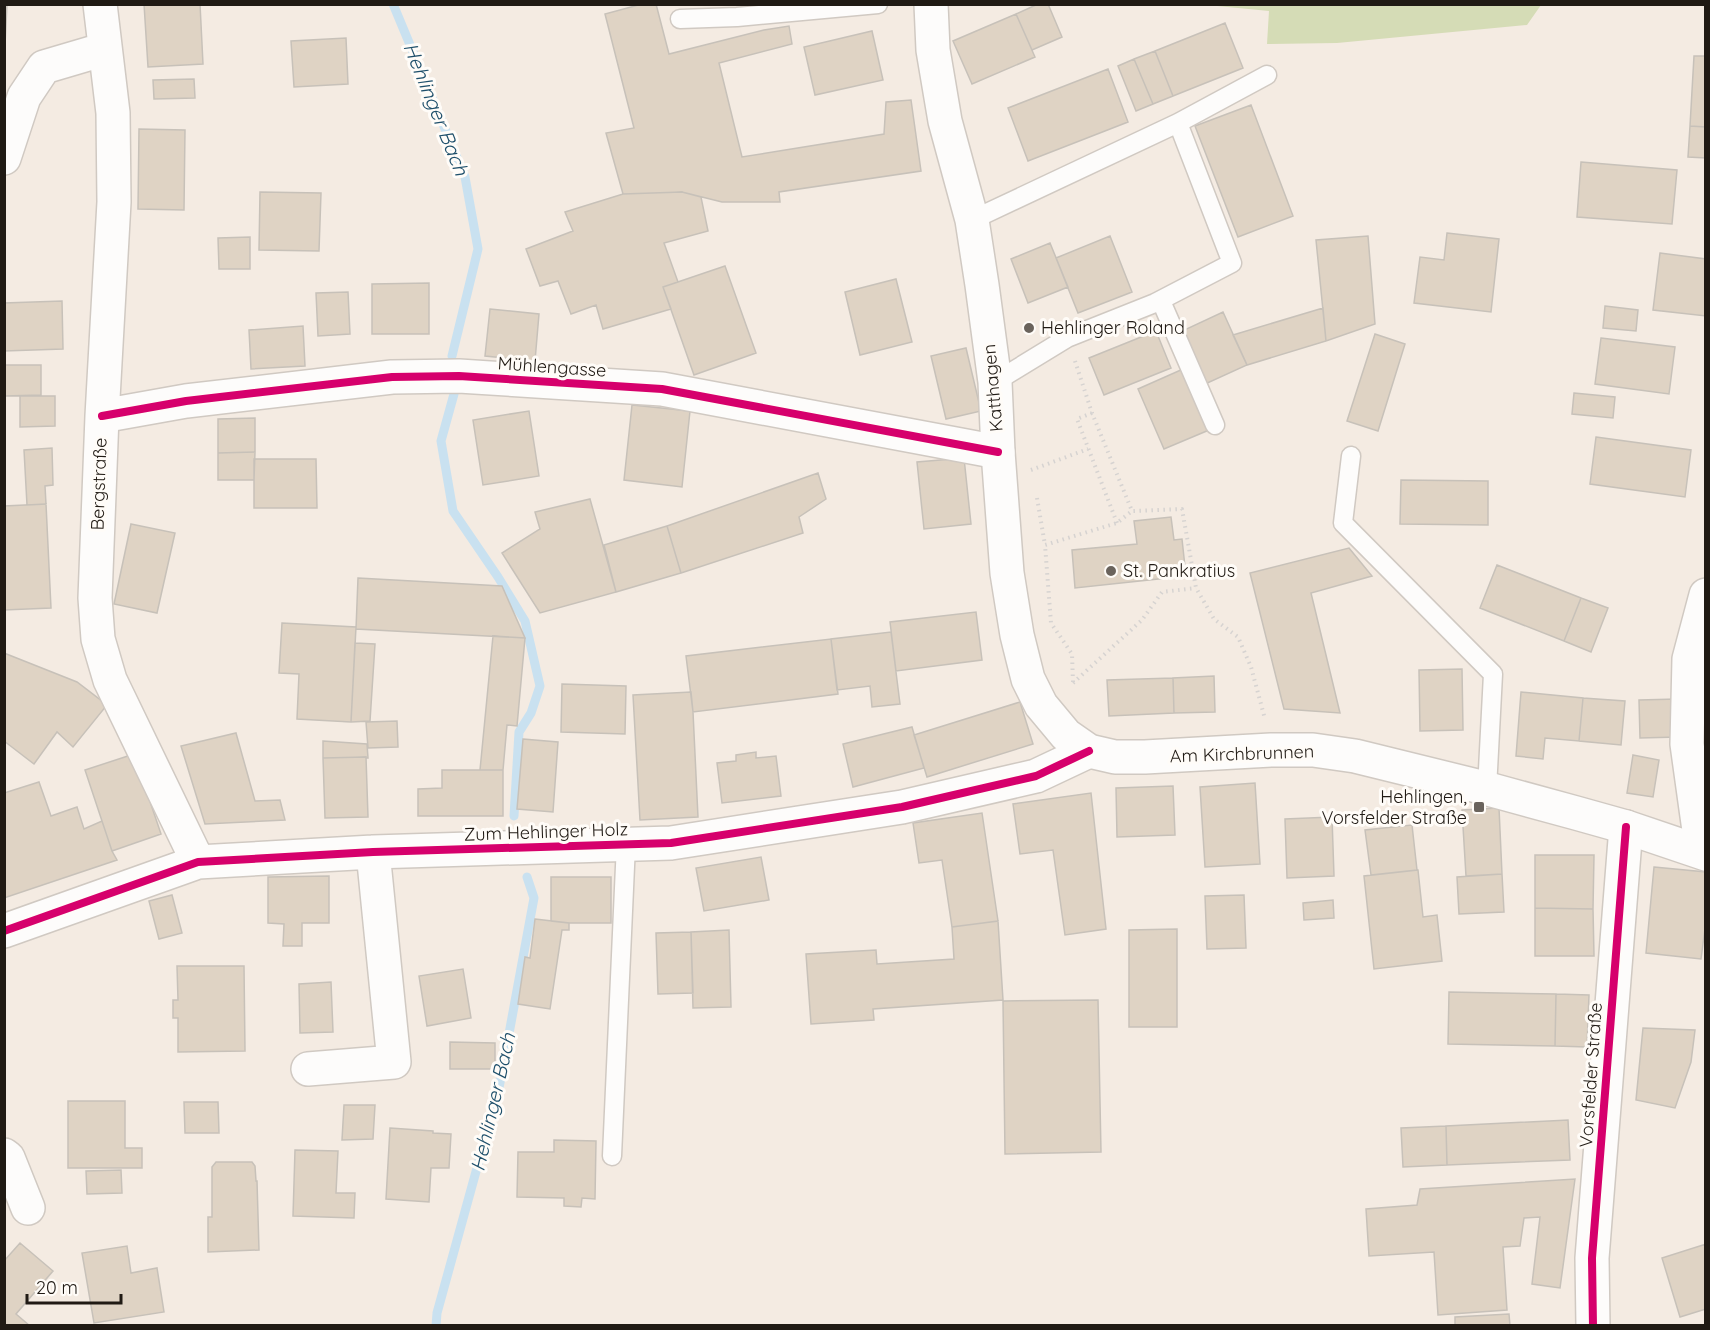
<svg xmlns="http://www.w3.org/2000/svg" width="1710" height="1330" font-family="Quicksand,sans-serif">
  <rect width="100%" height="100%" fill="#f4ebe2"/>
  <path fill="#d5dcb6" d="M1207,5H1541L1527,25L1337,43L1267,44L1269,11Z"/>
  <g fill="none" stroke-linecap="round" stroke-linejoin="round">
    <path stroke="#c9e1f0" stroke-width="9" d="M393,4L465,177L478,249L452,356
      M454,394L441,441L453,511L498,577L525,621L540,686L531,713L519,732L514,816
      M436,1326L437,1313L499,1088L534,898L527,877"/>
  </g>
  <path fill="#dfd3c4" stroke="#c7c1b9" stroke-width="1.5" d="M4,4H7L5,45H4Z
    M144,4H200L203,64L148,67Z
    M642,4H656L669,54L764,30L789,26L792,44L719,63L742,157L884,134L886,102L911,100L921,171L779,192L780,202H722L682,192L623,194L606,133L634,128L605,14Z
    M1038,4H1048L1062,37L1032,50L1016,14Z
    M1016,14L1035,57L972,84L953,41Z
    M1225,23L1243,68L1173,96L1155,51Z
    M872,31L883,80L815,95L804,47Z
    M346,38L348,84L294,87L291,41Z
    M1155,51L1173,96L1153,104L1134,59Z
    M1694,56H1706V127L1690,126Z
    M1134,59L1153,104L1136,111L1118,66Z
    M1108,69L1128,122L1028,161L1008,108Z
    M194,79L195,98L154,99L153,80Z
    M1251,105L1293,216L1238,237L1195,126Z
    M1690,126L1706,127V158L1688,157Z
    M139,129L185,130L184,210L138,209Z
    M1581,162L1677,170L1672,224L1577,217Z
    M260,192L321,193L319,251L259,250Z
    M682,192L701,197L708,231L664,243L678,282L663,287L671,309L603,329L596,305L571,314L558,281L540,286L526,249L573,231L565,212L623,194Z
    M1447,233L1499,239L1491,312L1414,303L1420,257L1444,260Z
    M1110,236L1132,292L1078,313L1056,258Z
    M1368,236L1375,324L1326,341L1316,240Z
    M250,237V269H219L218,238Z
    M1050,243L1068,287L1028,303L1011,259Z
    M1660,253L1706,259V316L1653,310Z
    M725,266L756,353L694,375L663,287Z
    M896,279L912,342L860,355L845,292Z
    M429,283V334H372V284Z
    M348,292L350,334L318,336L316,293Z
    M62,301L63,349L4,351V303Z
    M1605,306L1638,310L1636,331L1603,328Z
    M1323,308L1326,341L1247,365L1233,335Z
    M490,309L539,314L535,361L485,356Z
    M1223,312L1247,365L1203,385L1180,332Z
    M303,326L305,366L251,369L249,330Z
    M1156,331L1171,368L1104,395L1089,358Z
    M1375,334L1405,344L1378,431L1347,421Z
    M1601,338L1675,347L1669,394L1595,384Z
    M966,348L981,411L946,419L931,356Z
    M4,365H41V395L4,396Z
    M1183,369L1209,430L1164,449L1138,389Z
    M1574,393L1615,397L1613,418L1572,414Z
    M20,396H55V426L20,427Z
    M632,405L690,411L682,487L624,480Z
    M529,411L539,476L483,485L473,420Z
    M255,418V452L218,453V419Z
    M1596,437L1691,450L1685,497L1590,484Z
    M52,448L53,485L45,486L46,504L27,505L24,450Z
    M255,452L254,480H218V453Z
    M964,458L971,524L924,529L917,462Z
    M254,459H316L317,508H254Z
    M818,473L826,499L799,517L803,533L681,573L667,526Z
    M1401,480L1488,481V525L1400,524Z
    M590,499L616,592L540,613L502,553L540,529L535,512Z
    M46,504L51,608L4,610V506Z
    M1171,517L1174,540L1182,539L1186,576L1075,588L1072,550L1137,544L1134,521Z
    M131,524L175,533L157,613L114,604Z
    M667,526L681,573L616,592L604,545Z
    M1349,548L1372,576L1311,593L1340,713L1284,709L1250,573Z
    M1497,565L1581,598L1564,641L1480,608Z
    M358,578L502,586L525,638L356,629Z
    M1581,598L1608,608L1591,652L1564,641Z
    M976,612L982,660L896,671L890,622Z
    M282,623L356,627L351,722L297,719L299,674L279,673Z
    M891,632L900,704L872,707L870,686L837,690L831,639Z
    M493,636L525,638L517,726L507,725L503,770H480Z
    M831,639L838,694L693,712L686,656Z
    M355,643L375,644L370,721L351,722Z
    M4,653L77,682L107,705L73,747L57,732L34,764L4,741Z
    M1462,669L1463,730L1420,731L1419,670Z
    M1214,676L1215,712L1174,713L1173,678Z
    M1173,678L1174,713L1109,716L1107,680Z
    M562,684L626,686L625,734L561,732Z
    M691,692L693,712L698,817L640,820L633,695Z
    M1521,692L1583,698L1579,741L1545,738L1543,759L1516,756Z
    M1583,698L1625,701L1621,745L1579,741Z
    M1677,699L1678,737L1640,738L1639,700Z
    M1020,702L1033,744L927,777L914,735Z
    M397,721L398,747L368,748L366,722Z
    M912,727L924,768L853,787L843,744Z
    M236,733L255,801L280,800L285,820L205,824L181,746Z
    M523,739L558,742L553,812L517,809Z
    M323,741L367,744L368,758H366V757L323,758Z
    M756,752V758L776,756L781,796L722,803L717,763L736,761V755Z
    M134,754L161,834L112,851L85,770Z
    M1633,755L1659,760L1653,797L1627,793Z
    M366,757L368,817L325,818L323,758Z
    M442,770H503V816H418V789L442,788Z
    M39,782L51,816L77,807L84,829L102,821L112,851L117,860L4,898V793Z
    M1255,783L1260,864L1205,867L1200,787Z
    M1173,786L1175,835L1117,837L1116,788Z
    M1091,793L1106,929L1065,935L1053,850L1020,854L1013,804Z
    M1499,808L1502,874L1466,876L1462,810Z
    M982,813L998,921L952,927L942,860L919,863L913,823Z
    M1332,817L1334,876L1287,878L1285,819Z
    M1412,825L1417,870L1371,875L1365,830Z
    M1535,855H1594L1593,909L1535,908Z
    M761,857L769,900L704,911L696,868Z
    M1654,867L1706,872V921L1701,959L1646,953Z
    M1418,870L1423,917L1437,915L1442,961L1374,969L1364,876Z
    M1502,874L1504,912L1459,914L1457,877Z
    M329,876V923H302V946H283L284,924L268,923V877Z
    M551,877H611V923H569L551,921Z
    M172,895L182,933L159,939L149,901Z
    M1244,895L1246,948L1207,949L1205,896Z
    M1333,900L1334,918L1304,920L1303,903Z
    M1535,908L1593,909L1594,956H1535Z
    M535,919L569,923V930H562L550,1009L518,1004L525,957L530,958Z
    M998,921L1003,1000L873,1009L874,1020L811,1024L806,954L876,950L877,964L954,959L952,927Z
    M1177,929V1027H1129V930Z
    M729,930L731,1007L693,1008L691,932Z
    M691,932L693,993L658,994L656,933Z
    M177,966H244L245,1051L178,1052V1018H173V1000H178Z
    M463,969L471,1018L427,1026L419,976Z
    M331,982L333,1032L300,1033L299,984Z
    M1449,992L1556,994L1555,1046L1448,1044Z
    M1556,994L1589,995L1587,1047L1555,1046Z
    M1098,1000L1101,1152L1005,1154L1003,1001Z
    M1643,1028L1695,1030L1691,1062L1675,1108L1636,1100Z
    M450,1042L495,1043V1069H450Z
    M68,1101H125V1148H142V1168H68Z
    M184,1102H218L219,1133H185Z
    M344,1105H375L373,1139L342,1140Z
    M1568,1120L1570,1160L1447,1165L1446,1126Z
    M1446,1126L1447,1165L1403,1167L1401,1128Z
    M390,1128L433,1131V1133L451,1134L449,1168H431L429,1202L386,1199Z
    M554,1140L596,1141L595,1199L582,1198L581,1207L564,1206V1198L517,1197L518,1152H554Z
    M295,1150L338,1151L336,1193H355L354,1218L293,1216Z
    M216,1162H252L255,1166L256,1181H257L259,1250L208,1252V1217H212V1167Z
    M121,1170L122,1193L87,1194L86,1171Z
    M1575,1179L1560,1288L1532,1284L1540,1217L1524,1218L1520,1246L1503,1247L1507,1310L1438,1315L1434,1252L1369,1256L1366,1209L1417,1205L1420,1189Z
    M20,1243L53,1271L16,1314L30,1326H4V1261Z
    M1706,1244V1309L1680,1317L1662,1258Z
    M127,1246L131,1273L157,1268L164,1312L94,1323L82,1253Z
    M1509,1314L1510,1326H1455V1317Z"/>
  <g fill="none" stroke-linecap="round" stroke-linejoin="round">
    <g stroke="#d0c9c2" stroke-width="21">
      <path id="service" d="M680,19L737,17L878,4
        M972,220L1178,123L1267,75
        M1161,301L1215,425
        M995,382L1067,338L1155,303L1232,263L1178,123
        M1351,456L1343,523L1493,674L1487,789
        M612,1156L626,844"/>
    </g>
    <g stroke="#d0c9c2" stroke-width="36">
      <path id="minor" d="M100,4L113,113L114,202L102,416L95,598L98,639L110,680L198,862
        M4,158L24,97L44,67L105,49
        M102,416L186,401L392,377L459,376L662,389L998,452
        M1702,852L1687,744L1689,659L1706,595
        M4,931L198,862L373,852L671,843L902,807L1036,776L1089,751
        M308,1069L394,1062L373,852
        M4,1155L8,1158L28,1208
        M1593,1326L1592,1258L1626,827"/>
    </g>
    <g stroke="#d0c9c2" stroke-width="36">
      <path id="secondary" d="M931,4L933,50L945,121L972,220L982,285L995,382L998,452L1007,573L1017,635L1028,679L1041,705L1066,735L1089,751L1115,757H1145L1271,750H1313L1355,756L1481,787L1576,813L1626,827L1706,854"/>
    </g>
    <path stroke="#d6d3d1" stroke-width="4" stroke-dasharray="1.5 4.5" stroke-linecap="butt" d="M1075,361L1092,413L1132,511L1182,509L1196,588L1214,619L1238,637L1251,667L1265,719
      M1092,413L1077,419L1117,523
      M1031,470L1088,449
      M1037,498L1045,545
      M1073,682L1072,654L1051,623L1045,545L1117,523L1132,511
      M1073,683L1142,620L1162,592L1196,588"/>
    <use href="#service" stroke="#fdfcfb" stroke-width="18"/>
    <use href="#minor" stroke="#fdfcfb" stroke-width="33"/>
    <use href="#secondary" stroke="#fdfcfb" stroke-width="33"/>
    <g stroke="#fffcf8" stroke-width="11">
      <path id="cycleway" d="M102,416L186,401L392,377L459,376L662,389L998,452
        M4,931L198,862L373,852L671,843L902,807L1036,776L1089,751
        M1593,1326L1592,1258L1626,827"/>
    </g>
    <use href="#cycleway" stroke="#d6006c" stroke-width="8"/>
  </g>
  <g fill="#6a635c" stroke="#fffcf8" stroke-width="2">
    <circle cx="1029" cy="328" r="6"/>
    <circle cx="1111" cy="571" r="6"/>
    <rect x="1473" y="801" width="12" height="12" rx="3"/>
  </g>
  <g text-anchor="middle" stroke-width="6" stroke-linejoin="round" paint-order="stroke">
    <g font-size="18" fill="#201a14" stroke="#fffcf8" text-anchor="start">
      <text x="1041" y="334">Hehlinger Roland</text>
      <text x="1123" y="577">St. Pankratius</text>
      <text x="1467" y="803" text-anchor="end">Hehlingen,<tspan x="1467" dy="21">Vorsfelder Straße</tspan></text>
    </g>
    <g font-size="18" fill="#201a14" stroke="#fffcf8">
      <text transform="translate(552 367) rotate(4)" y="6">Mühlengasse</text>
      <text transform="translate(993 388) rotate(-95)" y="6">Katthagen</text>
      <text transform="translate(99 484) rotate(-88)" y="6">Bergstraße</text>
      <text transform="translate(1242 754) rotate(-2)" y="6">Am Kirchbrunnen</text>
      <text transform="translate(546 832) rotate(-2)" y="6">Zum Hehlinger Holz</text>
      <text transform="translate(1591 1075) rotate(-86)" y="6">Vorsfelder Straße</text>
    </g>
    <g font-size="20" font-style="italic" fill="#1e4f6b" stroke="#fffcf8">
      <text transform="translate(436 109) rotate(68)" y="7">Hehlinger Bach</text>
      <text transform="translate(493 1102) rotate(-77)" y="7">Hehlinger Bach</text>
    </g>
  </g>
  <rect width="1710" height="1330" fill="none" stroke="#201a14" stroke-width="12"/>
  <path d="M27 1294v9h94v-9" fill="none" stroke="#201a14" stroke-width="3"/>
  <text x="36" y="1294" font-size="18" fill="#201a14" stroke="#fffcf8" stroke-width="4.5" paint-order="stroke">20 m</text>
</svg>
